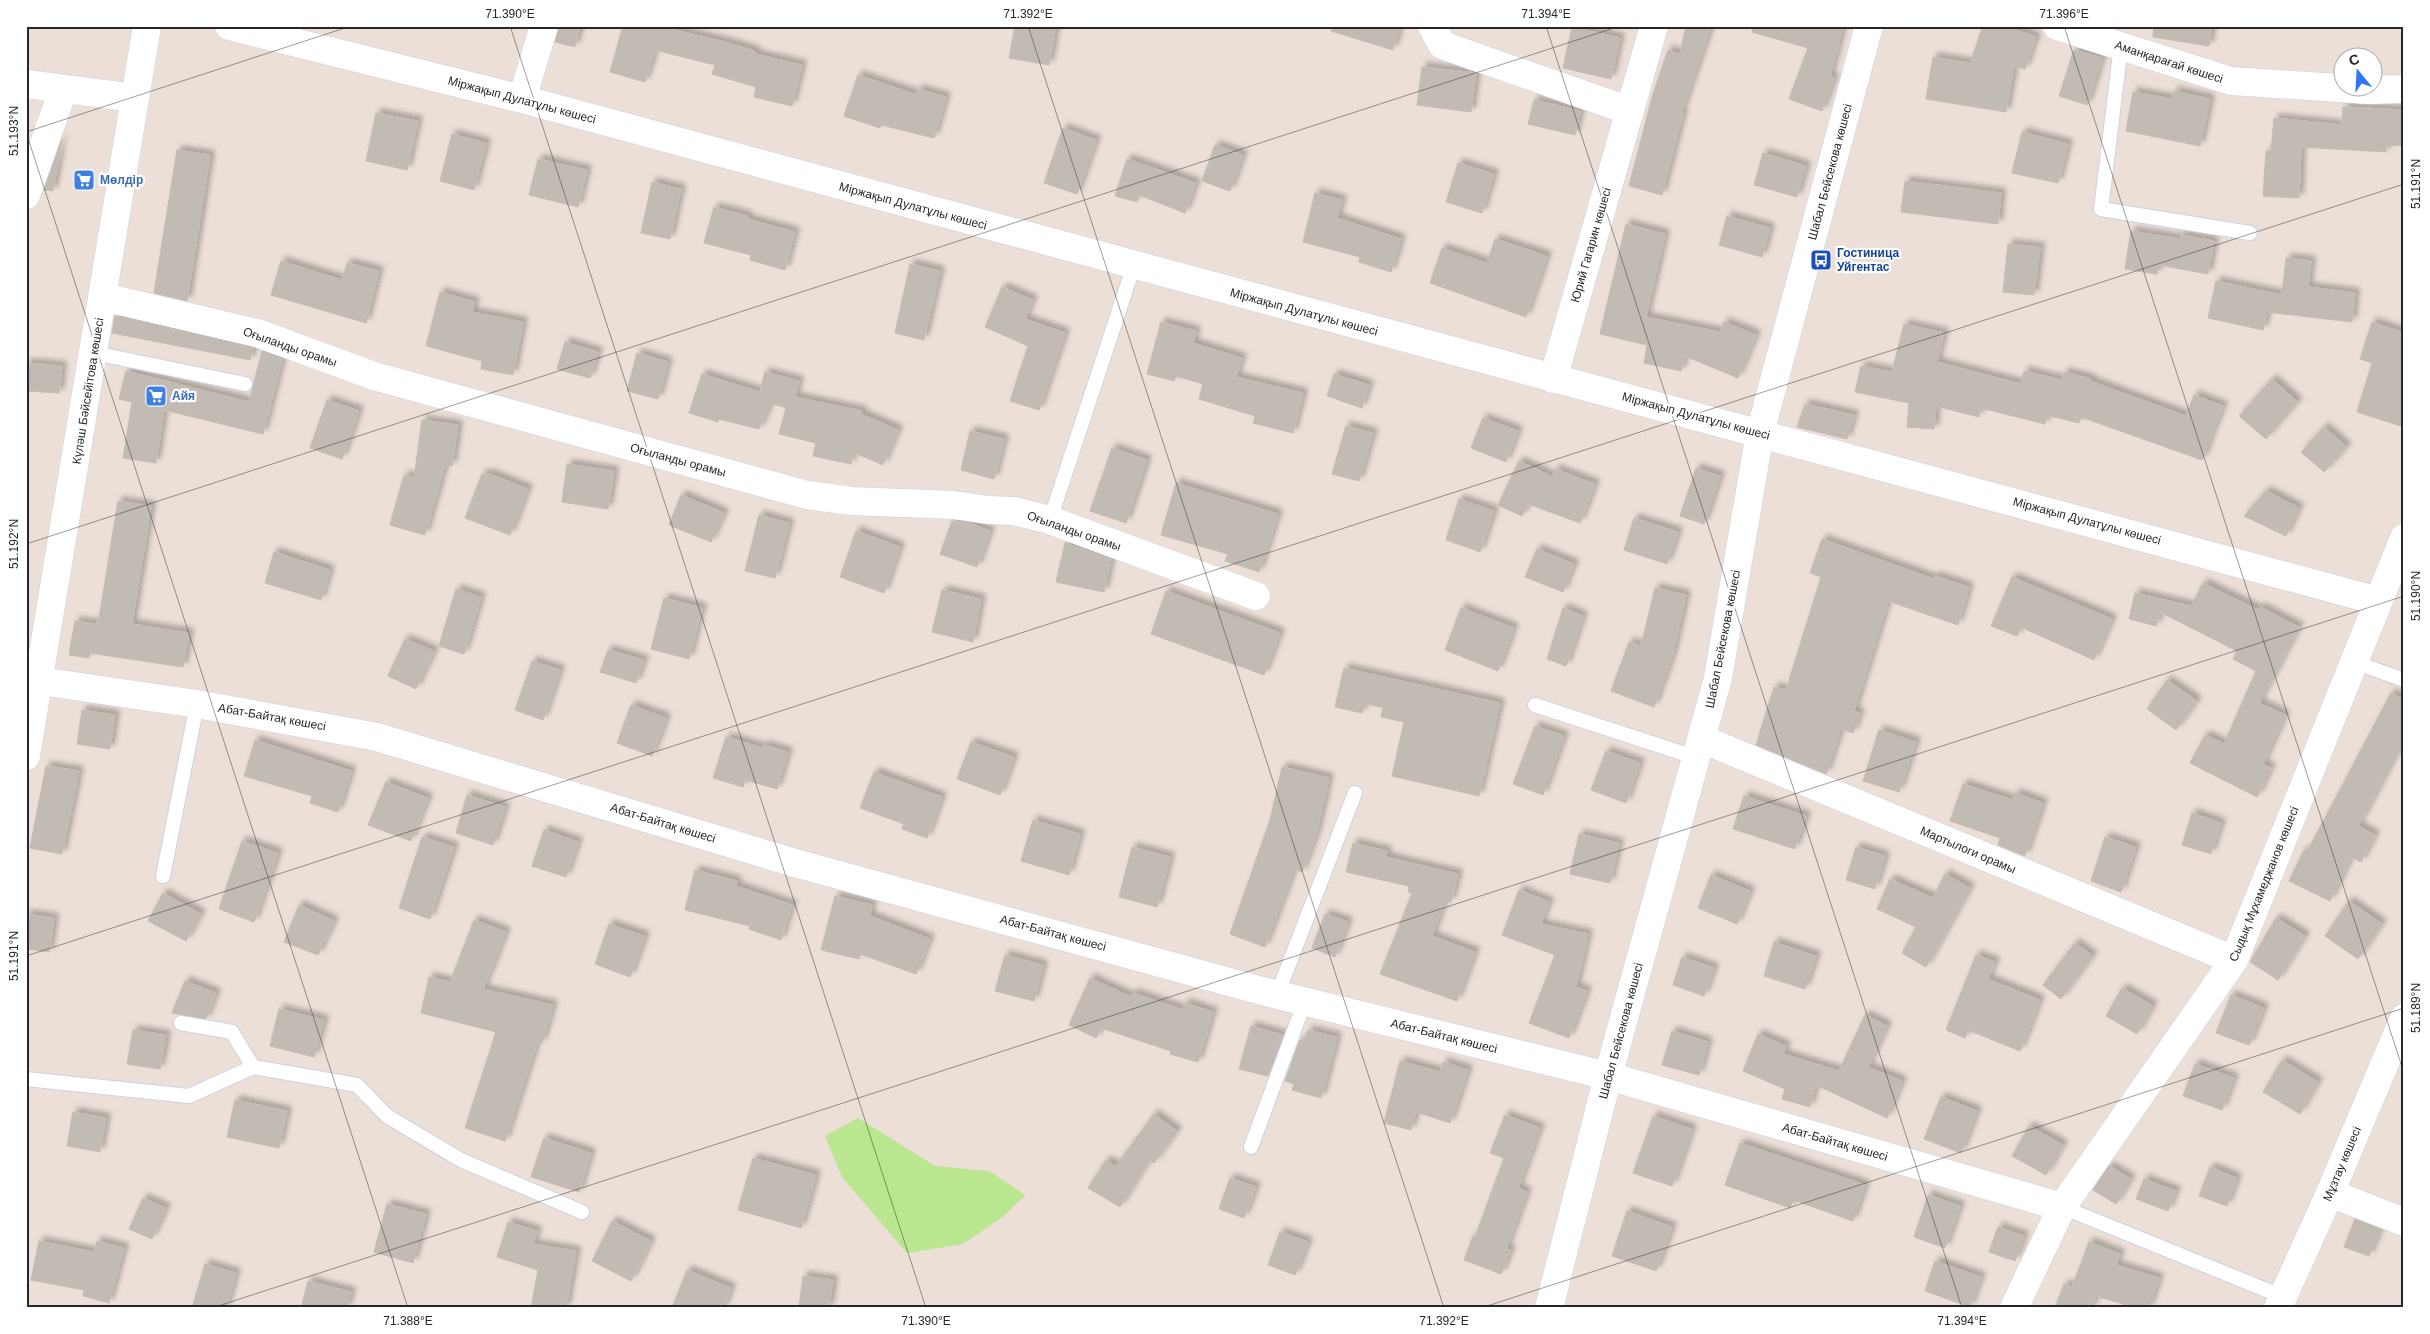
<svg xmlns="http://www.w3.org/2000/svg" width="2430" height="1334" font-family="Helvetica,sans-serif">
  <defs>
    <filter id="shadow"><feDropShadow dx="4.5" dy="-4.5" stdDeviation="2.5" flood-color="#0004"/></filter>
  </defs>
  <rect width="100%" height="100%" fill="#ebdfd7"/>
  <path fill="#b9e68e" d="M858,1118L935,1166L989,1171L1025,1195L1004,1216L963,1244L907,1253L842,1177L825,1136Z"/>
  <path fill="#c2bbb3" stroke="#c6bbb1" filter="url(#shadow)" d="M559,26H580L575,47L555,42Z
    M623,26H658L725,42L755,51V54L802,65L792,106L754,97L756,87L712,74L715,65L655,50L645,82L610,72Z
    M1015,26H1056L1049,65L1009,58Z
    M1332,26H1400L1393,50L1331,31Z
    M1686,26H1711L1681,113H1683L1662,195L1629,186L1653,94L1668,50L1680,54Z
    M1753,26H1843L1830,76L1834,78L1822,111L1789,99L1808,48L1752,32Z
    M1983,26H2004L2036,37L2025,69L2014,66L2006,112L1926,99L1933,57L1970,63Z
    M2154,26H2212L2209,46L2153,37Z
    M1572,27L1620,38L1611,79L1563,68Z
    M2074,50L2102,58L2087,105L2059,96Z
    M1422,67L1476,73L1471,112L1417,105Z
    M858,75L917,95L918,89L946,97L934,138L881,125L880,128L844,116Z
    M2174,91L2210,99L2200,146L2126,131L2133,92L2172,99Z
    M1534,100L1580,111L1575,135L1528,124Z
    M2343,107L2404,110V146L2386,145V152L2301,147L2299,198L2263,196L2266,151H2271L2274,118L2342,125Z
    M376,113L418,121L407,170L366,161Z
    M1063,128L1096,140L1077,194L1044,183Z
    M2022,132L2068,144L2058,183L2012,173Z
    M452,134L486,143L474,190L440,181Z
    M62,139L53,191L44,190Z
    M1215,145L1243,155L1230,191L1202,181Z
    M177,150L210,155L187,301L154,293Z
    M1763,153L1806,166L1797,197L1754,185Z
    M538,159L587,170L578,207L529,195Z
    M1127,159L1196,183L1185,213L1139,195L1137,202L1115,196Z
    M1458,163L1494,174L1482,213L1446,202Z
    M1905,181L2001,193L1998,224L1901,212Z
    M652,182L681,189L670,239L641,233Z
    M1315,193L1342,200L1337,218L1401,239L1391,272L1359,262L1360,257L1303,242Z
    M714,207L748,216L747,219L795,232L785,270L750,260L751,255L704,243Z
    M1727,216L1770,228L1762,257L1719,245Z
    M1626,224L1665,234L1646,317L1720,332L1724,322L1756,335L1738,378L1685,356L1681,371L1644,363L1647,345L1600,334Z
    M2131,231L2180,239L2181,235L2214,241L2208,274L2159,265L2157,274L2125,269Z
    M1495,239L1547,256L1526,317L1430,283L1442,248L1487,263Z
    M2008,244L2040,247L2034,295L2003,292Z
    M2286,258L2311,261L2308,287L2355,293L2352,322L2267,312L2263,330L2208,318L2216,281L2282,295Z
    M281,261L342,280L347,263L379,271L366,323L271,295Z
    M910,264L940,271L924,340L895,333Z
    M1002,287L1033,300L1025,319L1065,333L1039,410L1010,401L1028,346L985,327Z
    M440,292L475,302L472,312L523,322L513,375L481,369L482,361L426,346Z
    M115,316L253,348L250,360L112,333Z
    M1161,322L1196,331L1193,343L1242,358L1236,377L1303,393L1293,433L1253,423L1255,416L1199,399L1203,384L1176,376L1174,381L1147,374Z
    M2372,322L2404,333V427L2357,412L2372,363L2360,359Z
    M1904,324L1944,333L1937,362L2021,384L2024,371L2062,380L2064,372L2091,379L2090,381L2186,416L2194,395L2223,406L2202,460L2081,417L2079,423L2047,415L2045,424L1981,408L1979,417L1936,406L1934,429L1907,427L1909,403L1855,392L1861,366L1892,372Z
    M565,342L598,352L590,378L557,369Z
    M262,351L282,359L263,434L164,410L156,463L123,458L132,402L119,399L126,371L249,402Z
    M637,353L668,362L658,399L627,391Z
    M26,363L62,366L59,393L26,391Z
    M765,372L799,381L795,397L862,411L861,414L898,430L883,465L853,452L851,464L813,456L816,443L779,434L786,408L771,403L759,429L719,419L718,422L689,413L702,374L760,392Z
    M1334,374L1369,385L1362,408L1327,396Z
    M2272,379L2298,402L2266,439L2239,416Z
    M327,400L359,411L342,459L310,448Z
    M1805,404L1854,415L1847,439L1797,427Z
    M1483,418L1518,431L1506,462L1471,448Z
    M422,420L458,425L452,466L445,465L425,535L390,525L404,475L414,478Z
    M1346,426L1373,433L1359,481L1332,474Z
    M2324,427L2347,447L2324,472L2301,452Z
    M970,431L1004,439L994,479L961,470Z
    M1112,448L1147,460L1126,523L1090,511Z
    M1519,461L1553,477L1555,469L1595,484L1580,523L1528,504L1522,516L1498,505Z
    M567,464L614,471L608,509L562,502Z
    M1696,468L1720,476L1704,524L1680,516Z
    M482,474H490L528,489L510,535L465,518Z
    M1176,483L1278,514L1259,572L1225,561L1228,554L1161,535Z
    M2266,491L2299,508L2286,536L2244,516Z
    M681,495L724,513L711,542L669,525Z
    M1459,499L1494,511L1480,552L1446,540Z
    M118,501L151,506L132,624L189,633L183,667L90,653L89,658L69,655L75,621L96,624L97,619H99Z
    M759,515L789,523L775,578L745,571Z
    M1634,518L1678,532L1667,564L1624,550Z
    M952,521L969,523L990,531L977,567L940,554Z
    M856,531L900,547L884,593L840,577Z
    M1822,539L1934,579L1935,576L1969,587L1958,625L1888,601L1854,711L1860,713L1853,733L1841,729L1826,774L1756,745L1774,687L1786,690L1821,577L1810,573Z
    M1065,543L1111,559L1104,592L1056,582Z
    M1537,549L1574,564L1563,592L1525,577Z
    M274,552L330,570L321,600L265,583Z
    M2012,577L2112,619L2094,660L2021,627L2017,636L1991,626Z
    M2203,583L2258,610L2260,607L2299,627L2259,703L2285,715L2263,764L2271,768L2257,797L2190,763L2205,735L2224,744L2256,671L2233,659L2237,651L2160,612L2156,626L2129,619L2135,593L2191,606Z
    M1655,588L1686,595L1672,657L1654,707L1611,691L1629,642L1641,646Z
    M456,589L481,597L464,654L439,646Z
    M942,590L981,599L973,642L932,632Z
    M1166,591L1280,633L1264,675L1151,634Z
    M664,598L702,608L689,659L651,649Z
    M1461,608L1514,628L1498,671L1445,650Z
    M1563,608L1583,616L1566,666L1547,659Z
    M405,639L434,651L416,689L388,676Z
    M608,650L644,660L636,683L600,672Z
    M532,661L560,670L543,720L515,710Z
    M1344,668L1500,703L1479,796L1392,776L1404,722L1381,717L1383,708L1365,703L1362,713L1335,707Z
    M2167,680L2197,701L2176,730L2147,709Z
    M2391,693L2404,700V754L2398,751L2358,826L2375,835L2361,862L2351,857L2330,901L2289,881L2304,850L2307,852Z
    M631,705L666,718L652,756L617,743Z
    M82,710L115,715L110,749L77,744Z
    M1535,726L1564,736L1543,795L1513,784Z
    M1879,730L1916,742L1899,792L1863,781Z
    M726,737L763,748L764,745L788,752L777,789L745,780L743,787L713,778Z
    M255,740L351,771L338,812L310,803L312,796L244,776Z
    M971,742L1014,757L1000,795L957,779Z
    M1606,751L1640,763L1626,803L1591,790Z
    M46,766L79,771L62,854L30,848Z
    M1282,767L1329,778L1316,835L1302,872L1294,869L1265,947L1230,934L1270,820Z
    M874,772L942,797L927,838L902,829L904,824L860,808Z
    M386,782L428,798L411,841L368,825Z
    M1963,784L2013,800L2015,793L2043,803L2025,856L1998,845L2000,838L1950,821Z
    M467,795L505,807L493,845L456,833Z
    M1744,796L1806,816L1795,849L1733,829Z
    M2192,813L2221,823L2211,854L2182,845Z
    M1033,820L1080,834L1069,875L1021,861Z
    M544,830L578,842L566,877L532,866Z
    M1579,834L1619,843L1610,883L1570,874Z
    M422,837L454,847L430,919L399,908Z
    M2105,837L2136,847L2121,892L2091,881Z
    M242,841L278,853L254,922L219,909Z
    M1353,843L1387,851L1386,857L1458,874L1451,902L1445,900L1432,936L1475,952L1457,1001L1380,974L1412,893L1408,892L1409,886L1346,872Z
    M1132,847L1170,857L1157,907L1119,897Z
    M1856,847L1885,856L1875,889L1846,880Z
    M695,870L737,881L736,886L792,905L781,940L749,929L750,926L685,910Z
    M1945,874L1970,888L1926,967L1902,953L1916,927L1877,909L1890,879L1933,898Z
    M1711,875L1750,891L1737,924L1698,908Z
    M1519,890L1549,902L1541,924L1588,934L1576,987L1587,991L1569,1038L1529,1023L1555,955L1502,935Z
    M163,893L201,914L186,941L148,921Z
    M835,896L872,905L870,916L930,939L916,974L860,954L859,959L821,950Z
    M2349,901L2382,924L2358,959L2325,936Z
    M299,905L334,921L318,955L284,942Z
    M26,914L54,918L49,952L26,949Z
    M1325,914L1348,922L1335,957L1312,948Z
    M2276,918L2305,936L2278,980L2250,962Z
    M474,920L506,932L483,989L553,1005L542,1043L537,1042L505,1141L465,1128L496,1032L421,1013L429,977L450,982Z
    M609,924L645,936L630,977L595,964Z
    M1774,942L1816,956L1805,989L1764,976Z
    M2075,943L2093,956L2061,999L2043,985Z
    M1005,955L1043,965L1034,1001L995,991Z
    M1976,955L1995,962L1988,979L2040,1000L2020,1051L1968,1030L1965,1038L1946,1030Z
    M1682,957L1714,968L1704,996L1673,985Z
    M1090,978L1131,997L1133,993L1183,1010L1185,1003L1213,1012L1198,1062L1170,1054L1171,1051L1101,1028L1096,1038L1069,1025Z
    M185,981L216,993L206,1019L172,1013Z
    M2122,988L2153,1006L2137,1034L2106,1016Z
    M2231,995L2264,1008L2249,1045L2216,1033Z
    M279,1009L324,1020L314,1057L270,1046Z
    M1865,1015L1887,1026L1868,1067L1902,1081L1887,1118L1816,1085L1810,1107L1782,1099L1785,1089L1743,1071L1758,1034L1786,1046L1783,1054L1839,1071Z
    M1251,1026L1283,1035L1268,1076L1239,1069Z
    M133,1030L166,1035L160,1069L127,1064Z
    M1308,1030L1337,1037L1321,1098L1292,1090L1294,1084L1285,1081L1300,1040L1305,1041Z
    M1672,1031L1708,1042L1699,1075L1662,1065Z
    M2282,1060L2318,1082L2300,1114L2263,1092Z
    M1400,1061L1440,1072L1443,1062L1468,1070L1450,1123L1416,1112L1411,1130L1384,1123Z
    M2195,1064L2234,1078L2222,1110L2183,1096Z
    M1941,1097L1977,1111L1961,1153L1924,1139Z
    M235,1100L287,1111L279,1148L227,1137Z
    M73,1112L106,1118L100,1152L67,1146Z
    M1154,1114L1177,1131L1154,1163L1149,1160L1120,1207L1088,1188L1106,1160L1116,1166Z
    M1505,1115L1540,1128L1518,1188L1527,1192L1506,1249L1511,1250L1501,1274L1464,1260L1473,1236L1475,1237L1504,1158L1490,1153Z
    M1653,1116L1692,1129L1672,1186L1633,1173Z
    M2029,1126L2063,1145L2046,1175L2012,1156Z
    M544,1138L591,1153L579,1192L531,1177Z
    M1740,1143L1865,1185L1853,1221L1793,1200L1790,1208L1725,1185Z
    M753,1158L816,1175L801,1228L738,1210Z
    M2109,1166L2131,1179L2116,1204L2093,1190Z
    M2210,1167L2237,1178L2227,1206L2199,1196Z
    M1230,1178L1256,1187L1244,1218L1219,1209Z
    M2144,1179L2176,1191L2168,1211L2136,1199Z
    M1928,1195L1960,1206L1945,1248L1914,1237Z
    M143,1198L166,1208L152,1239L129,1229Z
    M387,1204L426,1214L413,1263L374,1252Z
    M1627,1211L1672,1227L1656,1271L1612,1256Z
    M2355,1219L2380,1229L2369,1256L2344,1247Z
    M612,1221L651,1241L631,1281L592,1261Z
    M508,1222L537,1231L533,1244L576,1251L566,1308H531L538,1270L497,1257Z
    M1998,1227L2024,1236L2015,1261L1989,1252Z
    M1280,1232L1308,1242L1295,1275L1268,1265Z
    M39,1241L94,1252L97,1241L124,1248L109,1303L83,1296L84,1290L31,1280Z
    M2089,1242L2120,1254L2116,1265L2159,1278L2149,1308H2136L2096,1296L2092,1308H2055L2064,1284L2072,1287Z
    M1935,1261L1981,1277L1970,1307L1925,1291Z
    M205,1264L236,1273L226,1308H192Z
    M687,1270L731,1288L724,1308H672Z
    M803,1276L833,1280L829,1308H799Z
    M308,1281L351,1292L347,1308H301Z"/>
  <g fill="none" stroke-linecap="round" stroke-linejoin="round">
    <g stroke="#ccd3e2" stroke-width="16">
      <path id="service" d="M2121,46L2101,209L2250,233
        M94,353L245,384
        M1050,520L1134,265
        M2354,662L2404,680
        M1535,705L1697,758
        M163,876L197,704
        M1277,995L1355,793
        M181,1023L232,1032L253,1067
        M26,1079L189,1096L253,1067L357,1085L387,1116L461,1160L582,1212
        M1251,1147L1305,1001
        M2062,1207L2281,1296"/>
    </g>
    <g stroke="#ccd3e2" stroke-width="29">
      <path id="minor" d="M229,26L522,99L2378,601
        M1432,26L1442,45L1630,111
        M2057,26L2231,81L2369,90L2404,89
        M26,84L135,98
        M522,99L544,26
        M26,195L63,90
        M103,297L257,333L374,376L807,495L852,501L954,505L988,510L1014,511L1050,520L1256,596
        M1553,379L1654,26
        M40,681L197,704L377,737L795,863L1262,991L1608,1076L2062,1207
        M1702,739L2234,960
        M2330,1193L2404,1222
        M2014,1308L2062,1207L2234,960L2404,538
        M2278,1308L2330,1193L2404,1018"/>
    </g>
    <g stroke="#ccd3e2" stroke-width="29">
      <path id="tertiary" d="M26,756L147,26"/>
    </g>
    <g stroke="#ccd3e2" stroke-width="29">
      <path id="secondary" d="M1549,1308L1608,1076L1718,678L1760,433L1869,26"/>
    </g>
    <use href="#service" stroke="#fff" stroke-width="14"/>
    <use href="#minor" stroke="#fff" stroke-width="28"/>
    <use href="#tertiary" stroke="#fff" stroke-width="28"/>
    <use href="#secondary" stroke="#fff" stroke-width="28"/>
  </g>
  <path fill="none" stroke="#272727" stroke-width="1" stroke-opacity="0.45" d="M510,26L926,1308M1028,26L1444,1308M1546,26L1962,1308M2064,26L2404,1073M26,132L408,1308M26,132L351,26M26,544L1620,26M26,956L2404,184M212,1308L2404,596M1481,1308L2404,1008"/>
  <defs>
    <g id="supermarket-square" transform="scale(1.125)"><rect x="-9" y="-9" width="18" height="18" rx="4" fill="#3f7fe0" stroke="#fff"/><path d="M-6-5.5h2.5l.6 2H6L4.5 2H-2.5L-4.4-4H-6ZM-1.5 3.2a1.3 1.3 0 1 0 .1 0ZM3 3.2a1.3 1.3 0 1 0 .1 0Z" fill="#fff"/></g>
    <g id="bus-square" transform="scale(1.125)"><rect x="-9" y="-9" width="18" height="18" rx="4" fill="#1a4fb4" stroke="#fff"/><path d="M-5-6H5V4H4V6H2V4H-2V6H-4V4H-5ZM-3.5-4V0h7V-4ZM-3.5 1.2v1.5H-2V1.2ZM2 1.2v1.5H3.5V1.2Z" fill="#fff"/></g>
  </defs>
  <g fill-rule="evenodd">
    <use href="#supermarket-square" x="84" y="180"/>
    <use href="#bus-square" x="1821" y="260"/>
    <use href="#supermarket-square" x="156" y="396"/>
  </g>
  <g text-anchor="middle" stroke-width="4.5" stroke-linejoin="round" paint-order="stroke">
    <g font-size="12" fill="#272727" stroke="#fff">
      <text transform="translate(2169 62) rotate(18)" y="4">Аманқарағай көшесі</text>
      <text transform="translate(522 100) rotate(15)" y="4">Міржақып Дулатұлы көшесі</text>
      <text transform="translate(1830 172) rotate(-75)" y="4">Шабал Бейсекова көшесі</text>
      <text transform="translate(913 206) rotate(15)" y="4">Міржақып Дулатұлы көшесі</text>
      <text transform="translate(1591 245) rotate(-74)" y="4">Юрий Гагарин көшесі</text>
      <text transform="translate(1304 312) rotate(15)" y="4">Міржақып Дулатұлы көшесі</text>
      <text transform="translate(290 347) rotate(19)" y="4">Оғыланды орамы</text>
      <text transform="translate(88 391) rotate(-81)" y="4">Күләш Бәйсейітова көшесі</text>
      <text transform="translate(1696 416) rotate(15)" y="4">Міржақып Дулатұлы көшесі</text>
      <text transform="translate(678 460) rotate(15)" y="4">Оғыланды орамы</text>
      <text transform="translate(2087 521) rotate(15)" y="4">Міржақып Дулатұлы көшесі</text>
      <text transform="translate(1074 531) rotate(19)" y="4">Оғыланды орамы</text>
      <text transform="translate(1723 639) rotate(-79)" y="4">Шабал Бейсекова көшесі</text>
      <text transform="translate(272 717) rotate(10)" y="4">Абат-Байтақ көшесі</text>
      <text transform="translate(663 823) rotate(17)" y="4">Абат-Байтақ көшесі</text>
      <text transform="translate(1968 850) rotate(23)" y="4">Мартылоги орамы</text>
      <text transform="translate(2264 884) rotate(-68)" y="4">Сыдық Мұхамеджанов көшесі</text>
      <text transform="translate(1053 933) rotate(15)" y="4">Абат-Байтақ көшесі</text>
      <text transform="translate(1621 1031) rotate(-75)" y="4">Шабал Бейсекова көшесі</text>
      <text transform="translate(1444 1036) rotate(14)" y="4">Абат-Байтақ көшесі</text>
      <text transform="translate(1835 1142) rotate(16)" y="4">Абат-Байтақ көшесі</text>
      <text transform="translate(2342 1164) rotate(-67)" y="4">Мұзтау көшесі</text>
    </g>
    <g font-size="12" font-weight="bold" fill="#366cbe" stroke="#fff" text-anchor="start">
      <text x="100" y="184">Мөлдiр</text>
      <text x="172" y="400">Айя</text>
    </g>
    <g font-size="12" font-weight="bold" fill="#164399" stroke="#fff" text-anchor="start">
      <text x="1837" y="257">Гостиница<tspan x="1837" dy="14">Уйгентас</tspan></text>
    </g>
  </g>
  <rect width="2430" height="1334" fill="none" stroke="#ffffff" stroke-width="55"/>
  <g transform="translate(2358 72) rotate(342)"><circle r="24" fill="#ffffff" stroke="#a9a9a9"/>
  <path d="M0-4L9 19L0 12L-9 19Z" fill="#3075ff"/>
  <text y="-8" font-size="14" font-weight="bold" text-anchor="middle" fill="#272727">С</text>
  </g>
  <rect x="28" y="28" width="2374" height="1278" fill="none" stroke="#272727" stroke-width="2"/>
  <g font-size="12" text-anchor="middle" fill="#272727">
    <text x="510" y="18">71.390°E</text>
    <text x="1028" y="18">71.392°E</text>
    <text x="1546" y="18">71.394°E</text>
    <text x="2064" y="18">71.396°E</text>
    <text transform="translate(14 131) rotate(-90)" y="4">51.193°N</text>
    <text transform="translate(2416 184) rotate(-90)" y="4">51.191°N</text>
    <text transform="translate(14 544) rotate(-90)" y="4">51.192°N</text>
    <text transform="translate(2416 596) rotate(-90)" y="4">51.190°N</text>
    <text transform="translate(14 956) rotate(-90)" y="4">51.191°N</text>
    <text transform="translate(2416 1008) rotate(-90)" y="4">51.189°N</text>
    <text x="408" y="1325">71.388°E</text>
    <text x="926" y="1325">71.390°E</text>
    <text x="1444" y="1325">71.392°E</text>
    <text x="1962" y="1325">71.394°E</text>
  </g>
</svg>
